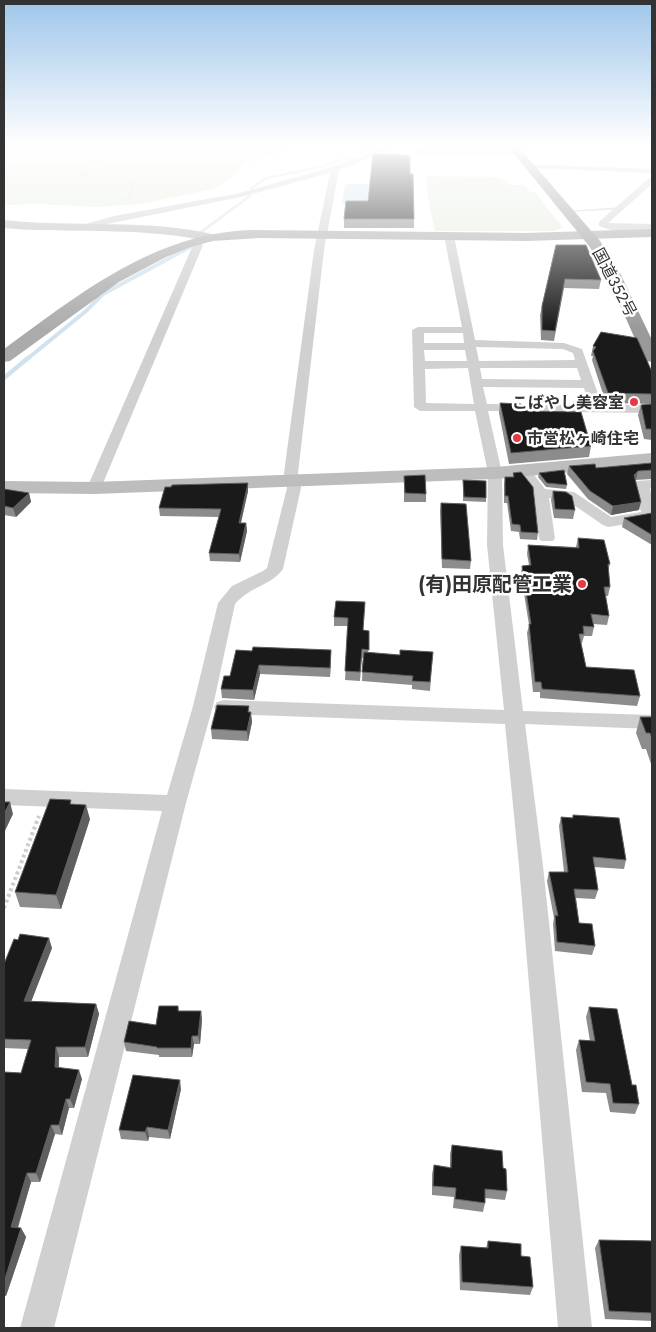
<svg xmlns="http://www.w3.org/2000/svg" width="656" height="1332" font-family="Jost,'Noto Sans JP',sans-serif">
  <rect width="100%" height="100%" fill="#fff"/>
  <path fill="#e6ecdf" d="M4,144H309L246,163L232,177L213,189L140,204L96,207L38,204L4,205Z
    M426,176L500,177L510,185H525L530,192H535L563,228L553,231H435L428,198Z"/>
  <path fill="#cfe2ee" d="M345,184H369L367,204H342Z"/>
  <g fill="none" stroke-linecap="round" stroke-linejoin="round">
    <path stroke="#cfe2ee" stroke-width="2.5" d="M252,188L266,178L325,166L382,144
      M201,232L250,196"/>
    <path stroke="#cfe2ee" stroke-width="4" d="M26,360L86,311L103,294L190,247"/>
    <path stroke="#cfe2ee" stroke-width="4.5" d="M4,378L28,358"/>
    <path stroke="#cdcdcd" stroke-width="1" stroke-dasharray="1 1" stroke-linecap="butt" d="M115,144L110,153L85,167V175L96,178L130,181L132,189L126,203"/>
    <path stroke="#cdcdcd" stroke-width="4" stroke-dasharray="3 3" stroke-linecap="butt" d="M4,908L39,816"/>
    <path fill="#d0d0d0" fill-rule="evenodd" d="M622,207L623,209L568,212L566,211Z"/>
    <path fill="#d0d0d0" fill-rule="evenodd" d="M393,144H403L339,170L324,250L298,473L301,488L283,569C271,586 250,586 235,604L213,706L186,803L54,1328H20L162,811L4,805V789L167,795L193,706L218,603L232,586L263,571L267,568L287,488L284,473L314,250L330,173L241,197L82,229L78,226L114,216L240,193L332,167Z
      M413,144H420L424,151H519L523,153L519,155H421L417,153Z
      M526,164L652,169V173L529,168H526Z
      M649,178H652V184L608,223L652,224V230H611L599,226V222Z
      M449,233L454,236L475,340L564,343L582,349L602,405H652V413L488,411L502,473L503,545L523,711L652,715V729L525,724L543,866L592,1328H558L519,866L505,724L224,714L217,712L214,707L217,702L224,700L504,710L487,545L488,473L475,411H420L414,407L412,330L418,327H462L444,236ZM424,333H463L464,343H424ZM476,347L563,349L573,353L575,360L479,361ZM424,350H465L467,361H425ZM468,368L474,404L426,403L425,369ZM480,368H577L581,380L482,379ZM483,387L584,388L589,405L487,404Z
      M195,238L198,239L203,245L101,488L99,491H89L87,488L193,245L190,241Z
      M523,466L528,467L545,489L574,492L611,517L641,512L634,484L636,481L652,480V488H650L652,499V520L608,527L603,525L565,499L549,498L555,538L553,541H541L539,538L534,493L516,470L518,467Z"/>
    <path fill="#bdbdbd" fill-rule="evenodd" d="M4,220C75,228 145,218 216,235L217,238L211,242C146,227 82,233 16,229L4,228Z
      M652,453V465L495,479L94,494L4,493V481L94,482L495,467Z"/>
    <path fill="#ababab" fill-rule="evenodd" d="M652,229V237L525,241L258,238L212,241L191,247L166,257L119,282L10,361L4,362V349C78,295 153,234 249,230L525,233Z"/>
    <path fill="#9a9a9a" fill-rule="evenodd" d="M506,144H516L600,241L619,271L652,340V362L646,361L643,357L605,271L589,246Z"/>
  </g>
  <path fill="#8c8c8c" d="M410,174L414,219V228H344V219L368,201Z
    M556,245L601,280L599,289L564,288L554,341L541,340L540,315L542,306Z
    M601,332L652,372V404L606,403L592,360L593,356H591L593,346Z
    M500,403L522,409L591,446L589,457L509,464L499,413Z
    M652,404V440L644,439L638,415L641,405Z
    M652,463V479L635,480L639,510L611,515L588,499L567,474L569,466L596,468Z
    M513,473L538,533L537,540L520,539L519,532L511,531L507,503H504V484L505,477H513Z
    M539,473L567,485L566,489L546,487L538,477Z
    M404,476L426,494V502H404Z
    M463,480L486,498V502L463,501Z
    M248,483V491L241,523H246L247,531L240,562L210,561L209,553L219,517L160,516L159,508L171,487Z
    M4,489L29,493L31,502L16,517L4,515Z
    M553,491L575,510L573,519L554,518L551,500Z
    M441,503L471,561L470,569L442,568L440,511Z
    M652,513V545L622,527L624,518Z
    M578,538L610,564L608,570L610,587L608,596H606L609,616L607,625L593,624L594,627L592,636H584L582,643H581L586,667L640,696L637,706L540,698V692H533L527,633L529,625L521,575L522,566L529,565L527,554L528,545L576,547Z
    M336,601L363,630L369,631L368,653L400,655L433,652L430,691L412,689V685L362,681L363,658H362L360,681L345,680L348,626H334V617Z
    M331,650L330,677L260,674L254,700L222,698L221,689L252,651Z
    M250,712L252,722L248,741L212,739L211,729Z
    M640,717H652V764H651L646,749H642L636,733Z
    M72,804L90,819L61,909L20,907L15,892Z
    M573,815L626,860L624,869L594,867L598,890L595,899L576,898L579,923L595,946L592,955L555,951L553,924L554,918L547,881L549,872H564L559,826L561,817L572,818Z
    M52,948L31,1001L96,1004L99,1014L88,1057H59V1068L82,1079L74,1108H69L62,1135L55,1134L40,1182H31L18,1228H21L26,1237L6,1296H4V1072L21,1073L28,1049L4,1048V964Z
    M178,1006L179,1011H201L202,1020L200,1044H194L192,1057H159V1055L126,1051L124,1042L156,1025Z
    M589,1007L632,1085L639,1104L635,1114L610,1112L606,1093L582,1092L576,1050L579,1040L590,1041L586,1017Z
    M181,1089L170,1139L149,1137L148,1141L121,1139L119,1130Z
    M452,1145L503,1168L507,1191L505,1200L485,1198V1203L483,1212L453,1208L454,1197L432,1195V1174L434,1165L450,1167V1154Z
    M599,1240L652,1241V1321L605,1319L595,1248Z
    M488,1241L533,1287L530,1295L460,1290L459,1255L461,1246L486,1248Z"/>
  <path fill="#5f5f5f" d="M638,471L636,479L632,483L634,475Z
    M248,483V491L239,531V523Z
    M29,493L31,502L16,517L13,508Z
    M641,502L639,510L611,515L613,506Z
    M246,523L247,531L240,562L239,554Z
    M331,650V659L330,677V668Z
    M259,665L260,674L254,700L253,690Z
    M251,712L252,722L248,741L247,731Z
    M10,802L13,814L4,833V814Z
    M86,805L90,819L61,909L56,895Z
    M49,938L52,948L28,1010L24,1001Z
    M96,1004L99,1014L88,1057L85,1047Z
    M201,1011L202,1020L200,1044L198,1036Z
    M192,1036L194,1044L192,1057L191,1048Z
    M56,1047L59,1057L58,1077L55,1067Z
    M79,1070L82,1079L74,1108L70,1099Z
    M180,1080L181,1089L170,1139L168,1130Z
    M66,1099L69,1108L62,1135L59,1125Z
    M51,1125L55,1134L40,1182L36,1173Z
    M147,1127L149,1137L148,1141L145,1132Z
    M27,1173L31,1182L15,1236L11,1227Z
    M21,1228L26,1237L6,1296L4,1292V1282Z"/>
  <path fill="#1a1a1a" stroke="#5f5f5f" d="M373,154L407,155L410,156V174H413L414,219H344L346,201H368Z
    M556,245H586L601,280L565,279L555,331L542,330V306Z
    M601,332L637,338L652,372V394L608,393L593,351L596,347L593,346Z
    M500,403L521,404L522,409H527V411L581,412L591,446L511,453Z
    M652,404V429H646L641,405Z
    M652,463V470L638,471L634,475L641,502L613,506L590,491L569,466L595,464L596,468Z
    M564,470L567,485L547,483L539,473Z
    M521,472L533,487L538,533L521,532L520,525L512,524L508,496H505V477H514L513,473Z
    M425,475L426,494L405,493L404,476Z
    M463,480L486,481V498L464,497Z
    M248,483L239,523H246L239,554L209,553L221,509L159,508L165,487H171L172,485Z
    M4,489L29,493L13,508L4,506Z
    M553,491L566,492L572,496L575,510L555,509Z
    M441,503L466,504L471,561L442,559Z
    M652,513V535L624,518Z
    M578,538L604,540L610,564H608L610,587H604L609,616L591,614L594,627L583,626L584,634H579L586,667L634,670L640,696L542,689L541,682H535L529,624H531L522,566L531,565L528,545L579,548Z
    M336,601L365,602L363,630L369,631V650L362,649L360,672L345,671L348,618L334,617Z
    M253,647L331,650L330,668L259,665L253,690L221,689L224,676H230L236,650L252,651Z
    M400,650L433,652L430,682L412,681L413,676L362,672L364,652L400,655Z
    M217,705L249,706L248,712H251L247,731L211,729Z
    M640,717H652V738L650,733H646Z
    M50,799L71,800L70,804L86,805L56,895L15,892Z
    M4,802H10L4,814Z
    M573,815L619,818L626,860L593,857L598,890L574,889L579,923L592,924L595,946L557,942L555,915L558,916L549,872H568L561,817L573,818Z
    M20,934L49,938L24,1001L96,1004L85,1047H56L55,1067L79,1070L70,1099H66L59,1125H51L36,1173H27L11,1227L21,1228L4,1282V1072L21,1073L31,1040L4,1039V964L14,939L18,940Z
    M159,1006H178V1011H201L198,1036H192L191,1048H157V1047L124,1042L129,1021L156,1025Z
    M589,1007L617,1009L632,1085H636L639,1104L613,1103L610,1084L586,1082L579,1040L595,1041Z
    M133,1075L180,1080L168,1130L147,1127L145,1132L119,1130Z
    M452,1145L502,1151L503,1168L506,1169L507,1191L485,1189V1203L455,1199L456,1188L433,1186L434,1165L451,1168Z
    M599,1240L652,1241V1313L609,1311Z
    M488,1241L521,1244V1256L530,1257L533,1287L462,1282L461,1246L488,1248Z"/>
  <linearGradient id="sky" x2="0" y2="1"><stop stop-color="#9ec6ea"/><stop offset="0.44" stop-color="#fff"/><stop offset="1" stop-color="#fff" stop-opacity="0"/></linearGradient>
  <rect width="656" height="330" fill="url(#sky)"/>
  <g fill="#e63946" stroke="#fff" stroke-width="2">
    <circle cx="634" cy="402" r="5"/>
    <circle cx="517" cy="438" r="5"/>
    <circle cx="582" cy="584" r="5"/>
  </g>
  <g text-anchor="middle" stroke-width="5" stroke-linejoin="round" paint-order="stroke">
    <g font-size="16" fill="#333" stroke="#fff">
      <text transform="translate(615 282) rotate(62)" y="6">国道352号</text>
    </g>
    <g font-size="16" font-weight="bold" fill="#333" stroke="#fff" text-anchor="end">
      <text x="624" y="408">こばやし美容室</text>
      <text x="527" y="444" text-anchor="start">市営松ヶ崎住宅</text>
    </g>
    <g font-size="20" font-weight="bold" fill="#333" stroke="#fff" text-anchor="end">
      <text x="572" y="591">(有)田原配管工業</text>
    </g>
  </g>
  <rect width="656" height="1332" fill="none" stroke="#333333" stroke-width="10"/>
</svg>
